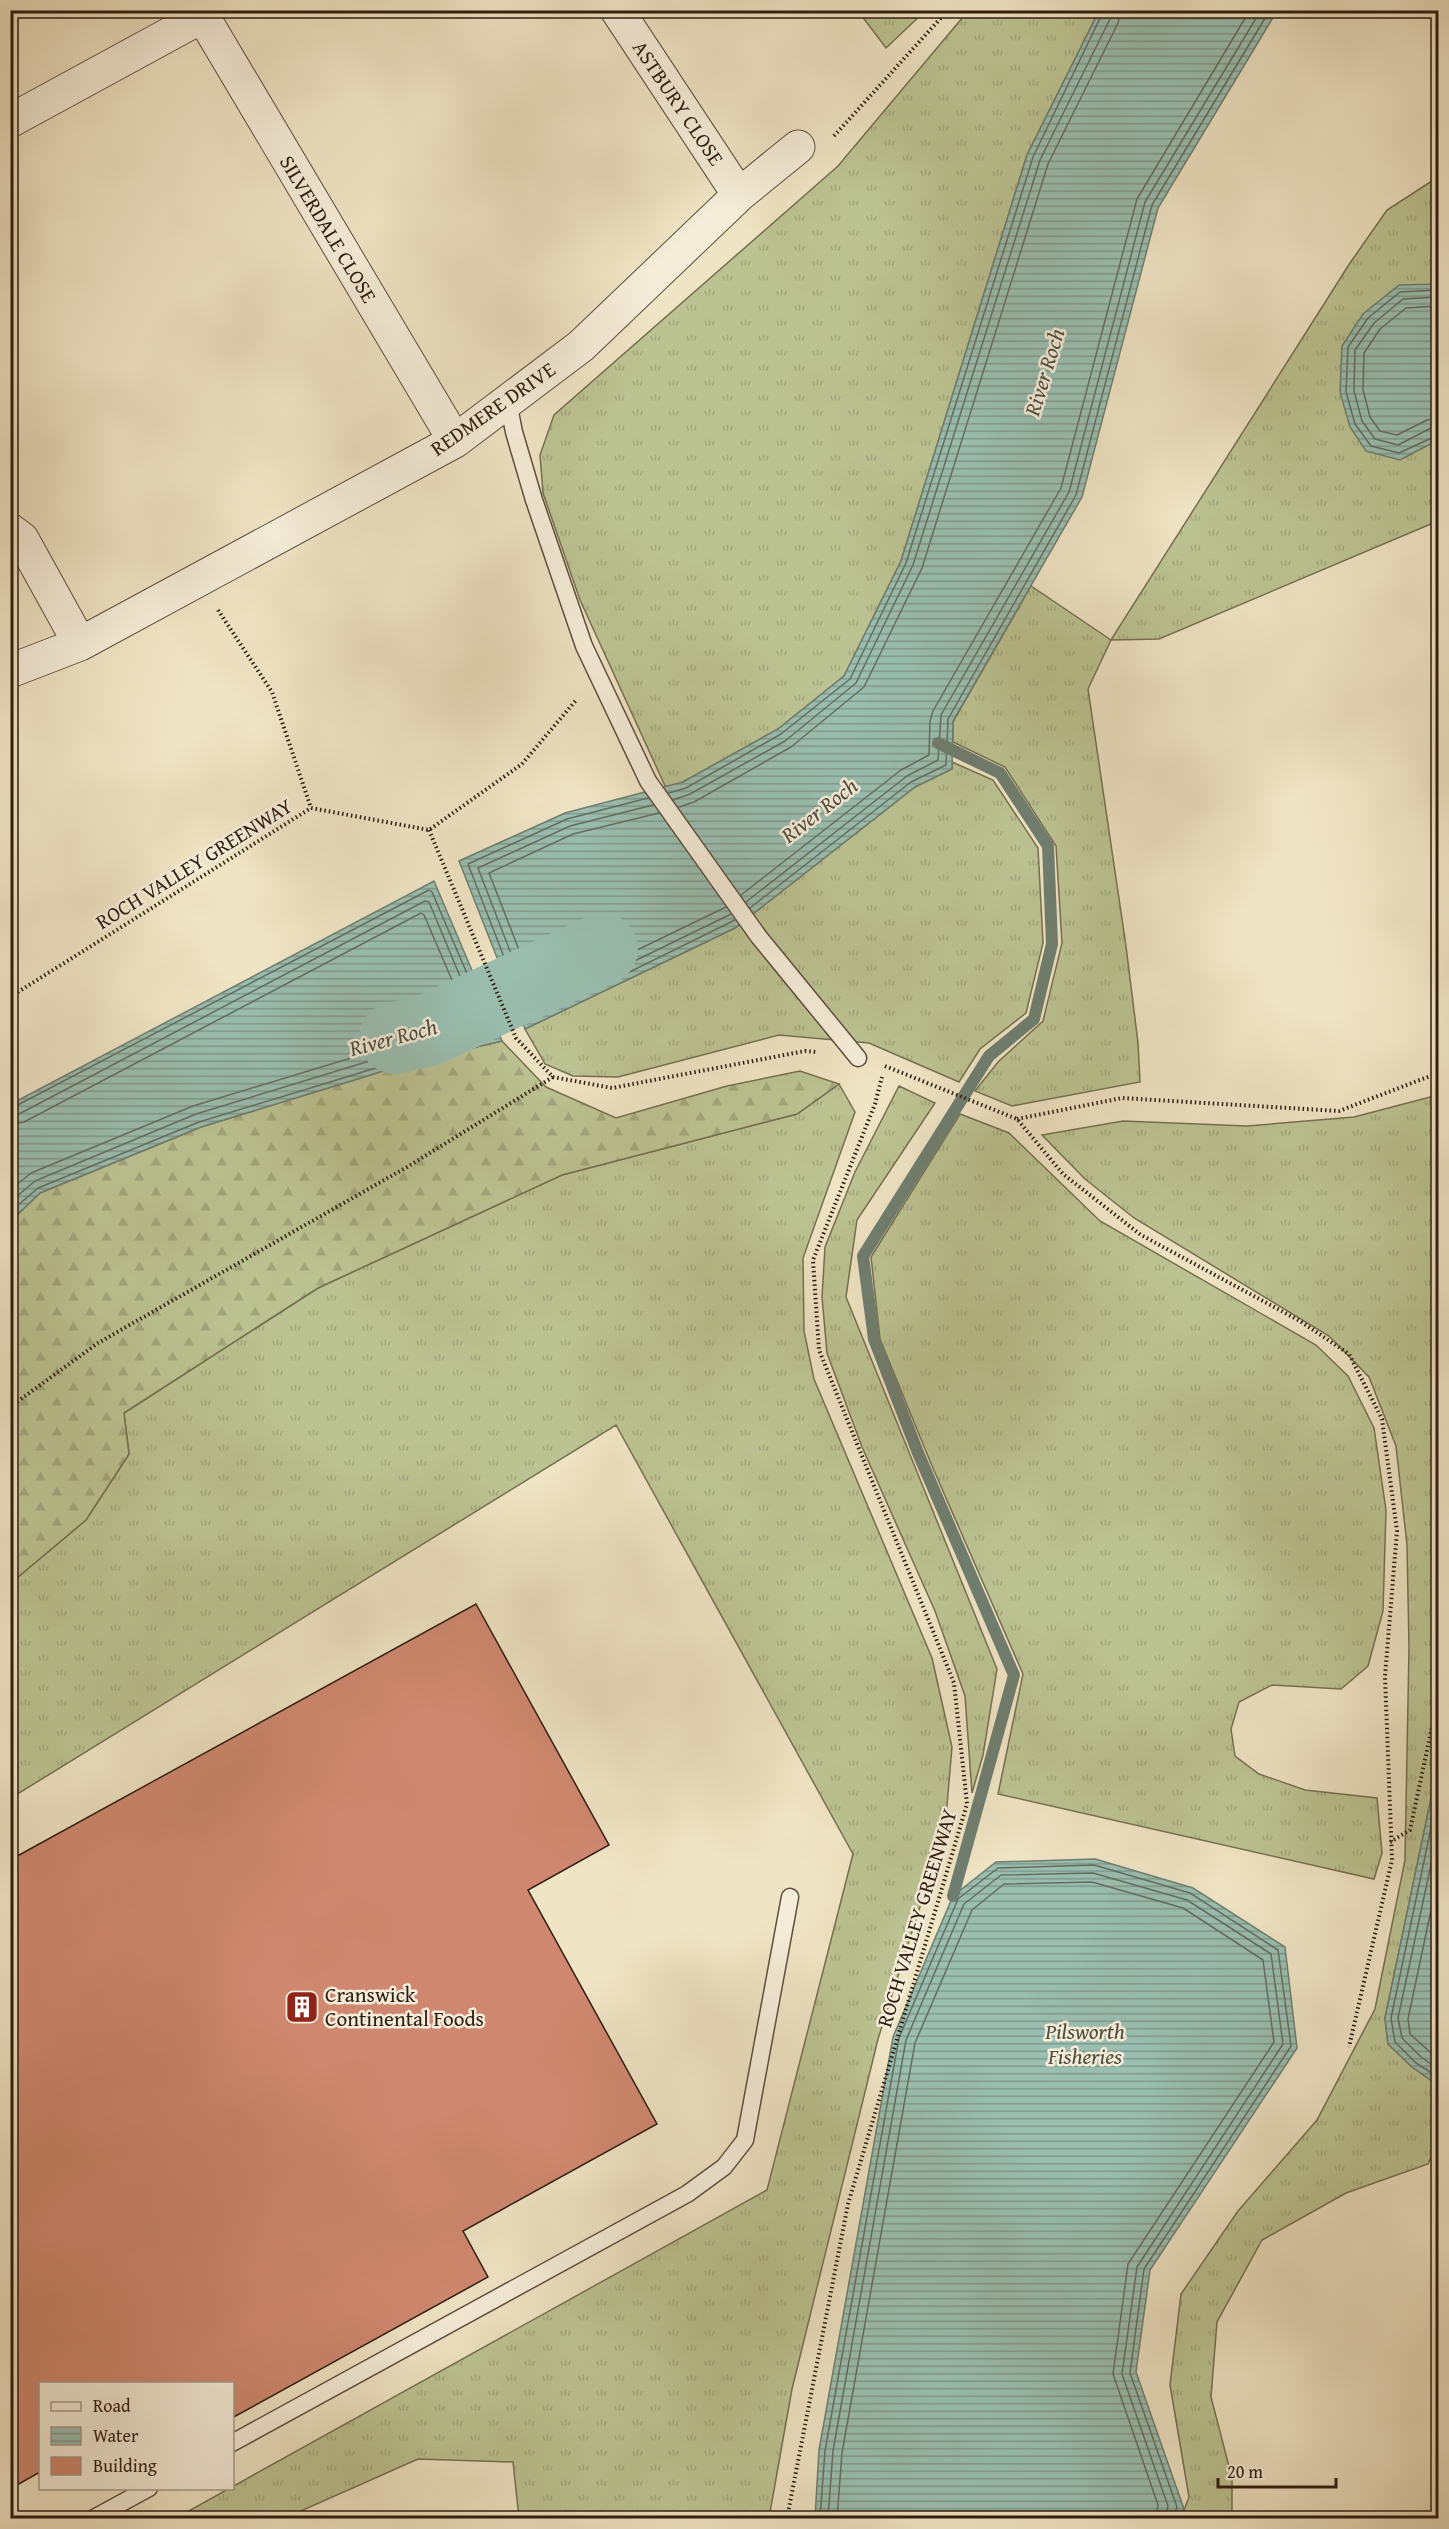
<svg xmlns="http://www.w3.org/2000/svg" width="1449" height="2529" font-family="'Gentium Book Plus',serif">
  <defs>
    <pattern id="grass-tufts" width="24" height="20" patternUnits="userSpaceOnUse" patternTransform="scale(1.5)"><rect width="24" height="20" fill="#bcc392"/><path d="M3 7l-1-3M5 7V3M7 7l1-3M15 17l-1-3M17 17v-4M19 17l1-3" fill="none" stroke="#a2a77d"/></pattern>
    <pattern id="forest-firs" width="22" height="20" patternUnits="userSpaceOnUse" patternTransform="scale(1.5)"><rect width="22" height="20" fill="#bcc392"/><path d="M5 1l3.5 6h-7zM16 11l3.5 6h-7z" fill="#a2a77d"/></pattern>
    <pattern id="water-rules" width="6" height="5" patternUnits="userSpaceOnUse" patternTransform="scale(1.5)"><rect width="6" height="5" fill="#9abfb1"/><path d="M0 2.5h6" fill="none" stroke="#7e9a8e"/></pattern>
  </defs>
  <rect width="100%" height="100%" fill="#efe4c4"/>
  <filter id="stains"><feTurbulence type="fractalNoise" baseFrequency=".00333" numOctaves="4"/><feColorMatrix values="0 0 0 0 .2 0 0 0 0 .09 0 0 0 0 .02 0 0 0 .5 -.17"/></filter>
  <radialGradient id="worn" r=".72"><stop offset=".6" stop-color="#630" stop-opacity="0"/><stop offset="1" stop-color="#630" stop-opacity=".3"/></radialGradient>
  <path fill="url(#grass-tufts)" stroke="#757050" stroke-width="1.5" d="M858,11H925L886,48Z
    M968,11H1099L1027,155L901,561L844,676L778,729L683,782L666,788L580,600L543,493L540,455L554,415L838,166Z
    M1438,177V521L1159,639L1111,640L1088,689L1126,946L1138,1043L1140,1082L1012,1106L975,1091L998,1062L1043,1021L1062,943L1056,846L1005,767L953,742V722L1031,586L1111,640L1350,263L1387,210Z
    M952,762L993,780L1038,848L1043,943L1026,1013L980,1049L959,1082L869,1043L779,1035L618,1077L573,1076L545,1064L525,1029L735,928L915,787L952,769Z
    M839,1084L855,1112L803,1258L804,1331L814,1379L932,1658L952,1747L945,1828L878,2039L792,2389L769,2518H519L513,2462L418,2459L285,2518H176L767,2190L853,1854L616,1425L11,1798V1583L86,1520L129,1454L124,1413L318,1288L562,1175L797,1114Z
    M899,1086L935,1103L857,1220L846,1297L997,1669L983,1755L972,1793L965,1696L935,1611L862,1447L827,1353L822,1297L825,1247L855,1172Z
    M1438,1095V1765L1385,2018L1388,2044L1412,2067L1435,2083H1438V2142L1428,2164L1346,2193L1262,2240L1217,2322L1211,2397L1232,2478V2518H1181L1189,2497L1170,2385L1181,2294L1238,2211L1317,2120L1375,2009L1405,1860L1409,1647L1407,1545L1396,1446L1369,1377L1329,1336L1134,1218L1085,1179L1042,1135L1123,1121L1247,1126L1354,1117Z
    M960,1114L1009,1133L1100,1221L1316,1345L1348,1376L1374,1428L1386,1510L1383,1611L1368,1666L1341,1689L1272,1685L1239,1702L1231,1729L1235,1756L1259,1774L1305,1790L1377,1798L1382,1853L1374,1879L998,1794L1023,1674L932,1466L880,1339L871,1257Z"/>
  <path fill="url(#forest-firs)" stroke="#757050" stroke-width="1.5" d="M502,1041L546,1087L616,1118L727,1086L800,1071L839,1084L797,1114L562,1175L318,1288L124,1413L129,1454L86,1520L11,1583V1221L40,1193L201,1127L416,1061Z"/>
  <path fill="url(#water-rules)" stroke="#6f7e70" stroke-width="1.5" d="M1099,11H1277L1158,208L1082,497L953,721L952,769L915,787L735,928L525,1029L459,861L565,813L683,782L778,729L844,676L901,561L1027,155Z
    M1438,284V440L1400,460L1366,451L1350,427L1340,392L1342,346L1363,314L1399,285Z
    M434,881L502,1041L416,1061L201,1127L40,1193L11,1221V1104Z
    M1438,1765V2083H1435L1412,2067L1388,2044L1385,2018Z
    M1095,1859L1193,1888L1285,1947L1297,2048L1150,2270L1136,2372L1184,2509L1177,2518H815L819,2450L893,2037L953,1896L996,1862Z"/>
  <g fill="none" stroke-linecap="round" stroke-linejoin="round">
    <path stroke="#646e60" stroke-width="1.5" d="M1438,290L1400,292L1368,318L1348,347L1346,392L1355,424L1371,446L1399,453L1438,435
      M1438,297L1403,299L1374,323L1355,350L1354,391L1362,421L1375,439L1398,445L1431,428L1438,427
      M1438,306L1406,308L1380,329L1364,353L1363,390L1370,417L1380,431L1397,435L1427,420L1438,418
      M669,793L686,788L781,734L850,679L906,563L1033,157L1104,10
      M648,798L567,819L468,864L528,1019L532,1020L735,920
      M673,800L690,794L785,741L856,683L913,565L1040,160L1110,19L1112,10
      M653,805L570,826L478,868L532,1008L536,1009L731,914
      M679,807L694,802L791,747L864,687L922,568L1048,164L1118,23L1121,10
      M659,813L573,834L489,873L537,996L540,997L726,907
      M741,895L901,770L929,755L930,721L933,711L1061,488L1137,199L1250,10
      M746,902L907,776L938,760L941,715L1069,492L1145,202L1261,10
      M750,908L911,782L946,765L948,719L1076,495L1152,205L1270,10
      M10,1109L429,890L432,892L493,1034L491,1037L415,1056L199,1122L38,1188L10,1212
      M10,1116L19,1114L425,901L429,902L482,1029L480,1032L412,1048L196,1114L35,1181L10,1202
      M10,1125L24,1122L421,913L424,915L470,1022L468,1026L410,1040L193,1106L31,1173L10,1190
      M1438,1795L1391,2018L1395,2042L1416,2063L1438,2077
      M1438,1832L1398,2018L1402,2038L1421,2057L1438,2069
      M1438,1877L1408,2019L1410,2034L1438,2059
      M820,2518L825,2451L899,2038L958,1899L998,1868L1094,1865L1190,1893L1278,1950L1291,2046L1144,2269L1130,2373L1177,2507L1173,2518
      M828,2518L833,2451L906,2040L964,1904L1001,1875L1093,1873L1187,1900L1271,1954L1283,2044L1137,2267L1122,2374L1168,2506L1165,2518
      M837,2518L842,2453L915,2043L972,1910L1004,1884L1092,1882L1183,1908L1263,1960L1274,2042L1128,2264L1113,2374L1158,2505L1156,2518"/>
    <path stroke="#6f7e70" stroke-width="12" d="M938,743L1000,773L1048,846L1052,944L1034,1019L989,1056L863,1256L874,1339L918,1453L1014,1675L953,1896"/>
    <path stroke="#9abfb1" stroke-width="72" d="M395,1038L429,1030L602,949"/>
  </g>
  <path fill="#cf886f" stroke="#2e1c0f" stroke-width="1.5" d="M476,1604L609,1845L528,1890L657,2124L463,2231L488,2277L232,2418V2384H40V2472L10,2489V1860Z"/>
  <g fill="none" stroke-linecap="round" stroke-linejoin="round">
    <g stroke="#5e4e3c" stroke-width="19">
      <path id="service" d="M508,402L514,432L534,500L584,646L648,781L759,937L858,1058
        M232,2443L687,2194L724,2167L745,2140L790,1897
        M94,2518L149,2488"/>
    </g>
    <g stroke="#5e4e3c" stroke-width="35">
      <path id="minor" d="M199,10L455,441
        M617,10L739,195
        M10,121L201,17
        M10,530L22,539L80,644
        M10,671L80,644L455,441L581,346L739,195L798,147"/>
    </g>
    <path stroke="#2e1c0f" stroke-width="4" stroke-dasharray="1.5 3" stroke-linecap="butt" d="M834,136L948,10
      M218,610L272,692L311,808
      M429,830L516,1038L553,1077L612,1088L805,1051L816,1052
      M10,997L311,808L429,830L522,764L577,699
      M885,1066L1017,1119L1063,1174L1141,1235L1300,1321L1349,1354L1382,1419L1397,1531L1385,1676L1392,1860L1349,2047
      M1017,1119L1122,1098L1339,1111L1438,1073
      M10,1407L98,1343L407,1167L553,1077
      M1390,1842L1410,1830L1435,1713L1438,1708
      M787,2518L848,2204L967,1804L954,1683L819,1350L813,1260L875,1104L882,1077"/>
    <use href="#service" stroke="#f5edd9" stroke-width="16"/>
    <use href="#minor" stroke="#f5edd9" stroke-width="33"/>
  </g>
  <defs>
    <g id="building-square" transform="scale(1.725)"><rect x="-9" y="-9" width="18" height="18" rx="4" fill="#8f2418" stroke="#f5edd9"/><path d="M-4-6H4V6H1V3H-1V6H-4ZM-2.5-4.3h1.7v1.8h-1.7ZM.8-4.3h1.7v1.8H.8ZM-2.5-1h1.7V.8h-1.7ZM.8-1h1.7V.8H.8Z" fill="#fff"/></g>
  </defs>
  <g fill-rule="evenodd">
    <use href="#building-square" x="302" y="2007"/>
  </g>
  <g text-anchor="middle" stroke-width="5" stroke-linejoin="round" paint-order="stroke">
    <g font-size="21" fill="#2e1c0f" stroke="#f5edd9">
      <text transform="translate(678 103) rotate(56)" y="7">ASTBURY CLOSE</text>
      <text transform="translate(328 229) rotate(59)" y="7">SILVERDALE CLOSE</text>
      <text transform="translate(493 409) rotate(-35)" y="7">REDMERE DRIVE</text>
      <text transform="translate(194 864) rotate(-32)" y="7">ROCH VALLEY GREENWAY</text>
      <text transform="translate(917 1918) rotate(-73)" y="7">ROCH VALLEY GREENWAY</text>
    </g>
    <g font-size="21" fill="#2e1c0f" stroke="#f5edd9" text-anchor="start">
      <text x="325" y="2002">Cranswick<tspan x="325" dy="24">Continental Foods</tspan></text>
    </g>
    <g font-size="22" font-style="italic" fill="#4e4d40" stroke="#f5edd9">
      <text transform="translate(1044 372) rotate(-73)" y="8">River Roch</text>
      <text transform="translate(819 810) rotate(-38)" y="8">River Roch</text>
      <text transform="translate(393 1037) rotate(-15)" y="8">River Roch</text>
      <text x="1085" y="2039">Pilsworth<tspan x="1085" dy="25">Fisheries</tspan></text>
    </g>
  </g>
  <rect width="1449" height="2529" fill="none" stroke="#efe4c4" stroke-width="36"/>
  <rect x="12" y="12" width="1425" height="2505" fill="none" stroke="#2e1c0f" stroke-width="3"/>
  <rect x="18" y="18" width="1413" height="2493" fill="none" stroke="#2e1c0f" stroke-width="1.5"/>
  <rect x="39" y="2382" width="195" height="108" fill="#f5edd9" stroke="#a59988" stroke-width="1.5"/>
  <rect x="51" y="2402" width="30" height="9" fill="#f5edd9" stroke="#a59988" stroke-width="1.5"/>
  <text x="93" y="2412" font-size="18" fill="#2e1c0f">Road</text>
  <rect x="51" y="2427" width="30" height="18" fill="url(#water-rules)" stroke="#a59988" stroke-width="1.5"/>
  <text x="93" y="2442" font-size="18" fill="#2e1c0f">Water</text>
  <rect x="51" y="2457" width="30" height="18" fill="#cf886f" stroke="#a59988" stroke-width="1.5"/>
  <text x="93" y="2472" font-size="18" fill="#2e1c0f">Building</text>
  <path d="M1218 2478v9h118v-9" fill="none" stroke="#2e1c0f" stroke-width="3"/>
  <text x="1227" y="2478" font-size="18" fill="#2e1c0f" stroke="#f5edd9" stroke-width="4.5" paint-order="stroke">20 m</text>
  <rect width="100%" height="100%" filter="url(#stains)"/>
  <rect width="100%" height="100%" fill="url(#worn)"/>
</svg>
